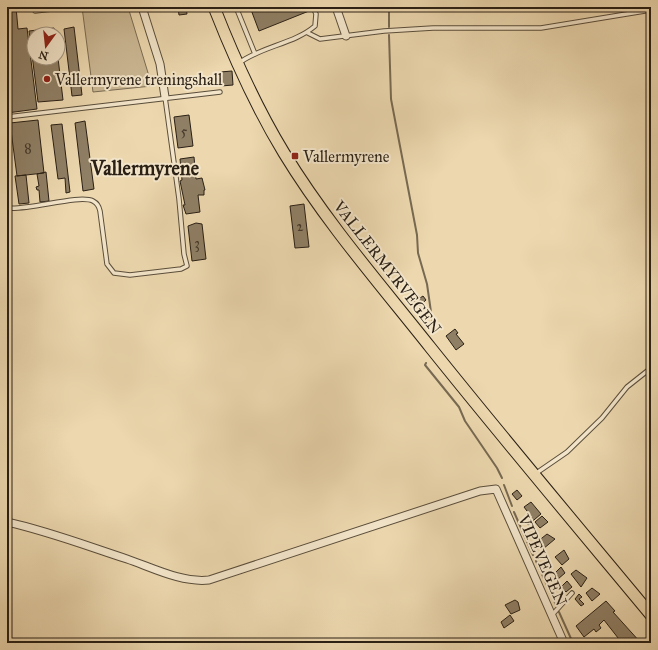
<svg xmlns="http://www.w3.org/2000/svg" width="658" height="650" font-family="'IM FELL Great Primer',serif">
  <rect width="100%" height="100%" fill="#ecd7ae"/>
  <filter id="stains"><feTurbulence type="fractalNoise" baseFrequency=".005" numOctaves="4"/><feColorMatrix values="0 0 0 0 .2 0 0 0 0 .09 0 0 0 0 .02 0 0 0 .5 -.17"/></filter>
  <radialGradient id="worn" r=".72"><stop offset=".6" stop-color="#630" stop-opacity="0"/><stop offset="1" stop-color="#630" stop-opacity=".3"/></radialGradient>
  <path fill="#cbb894" stroke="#7a6c54" d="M82,7H128L152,86L93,92Z"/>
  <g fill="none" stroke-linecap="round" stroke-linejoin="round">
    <path stroke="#776952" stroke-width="2" d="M389,27V7
      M389,35L391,99L417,235L418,253L427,284L433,326
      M426,363L425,365L459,407L465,421L497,468L502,478
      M504,485L512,506
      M514,512L533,555
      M536,561L556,605
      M559,612L573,643"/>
  </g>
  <path fill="#8f7f65" stroke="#2a2015" d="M7,7H16L18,29L27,28L37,109L7,113Z
    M175,7H186L187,14L179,15L178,8L176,9Z
    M250,7H308L309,11L259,31Z
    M74,27L82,95L72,96L64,29Z
    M54,28L55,34H34V58H58L63,100L38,102L29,31Z
    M232,71L233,85L221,86V84H219L218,79H221L220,72Z
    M189,115L193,146L178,148L174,117Z
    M38,120L44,173L17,176L10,123Z
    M85,121L94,189L83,191L75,123Z
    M62,124L70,192L66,193L65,178L58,179L51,125Z
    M194,157L196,179L202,178L205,190H204V195H198L200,212L186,214L183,205H185L180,181L182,180L180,159Z
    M46,172L49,201L40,202L39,190H37L36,187L39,186L37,174Z
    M26,175L29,203L19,204L15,176Z
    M304,204L309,247L295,248L290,206Z
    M196,223L202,224L206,259L192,261L188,226Z
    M418,295L420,298L423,296L426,300L417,308L410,302Z
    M455,329L458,333L456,334L464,344L456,350L446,336Z
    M517,490L522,496L517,500L512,494Z
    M531,502L541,514L528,525L524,521L530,515L524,507Z
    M542,516L548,522L540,528L535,522Z
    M547,534L555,539L543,549L537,542Z
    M564,550L569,559L562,565L555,557Z
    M561,567L565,573L558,579L554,574Z
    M576,570L587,578L581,587L571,574Z
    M567,581L572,587L566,592L561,587Z
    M592,588L600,594L592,601L586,593Z
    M579,594L582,597L579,599L584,604L581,606L575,599Z
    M515,600L518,602L520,610L511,614L505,605Z
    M606,601L615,611L613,612L641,643H622L604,620L599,625L601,628L596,632L594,629L584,637L576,626Z
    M510,615L514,621L504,628L501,622Z"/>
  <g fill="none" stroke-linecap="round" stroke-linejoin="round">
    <g stroke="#5a4e3b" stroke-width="5.5">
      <path id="lane" d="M236,7L255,54
        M35,11L69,7
        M308,33L320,39L384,31L433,28H541L651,10
        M239,63C262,46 294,44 315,26L316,14L313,7
        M7,117L220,92
        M7,208C28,211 79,194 93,201C97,203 99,206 100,211L107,264L114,273L130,275L181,269L187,266L184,254L179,199L165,97
        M535,474L567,452L602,418L627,387L651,368
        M552,615L572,593"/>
    </g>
    <g stroke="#5a4e3b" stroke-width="9">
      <path id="street" d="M142,7L160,64L165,97
        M336,7L346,36
        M7,522C48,531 87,546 127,559C153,568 182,583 209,580L480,491L496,489L564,643"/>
    </g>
    <g stroke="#2a2015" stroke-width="13">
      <path id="primary" d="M214,7C234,58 256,107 284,153C326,222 380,284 430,347C502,437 577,526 651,615"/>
    </g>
    <use href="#lane" stroke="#f3e5ca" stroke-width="3.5"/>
    <use href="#street" stroke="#f3e5ca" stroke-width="7"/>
    <use href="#primary" stroke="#ecd7ae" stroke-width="11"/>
  </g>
  <g fill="#8f2418" stroke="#f3e5ca" stroke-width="1.5">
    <circle cx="47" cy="79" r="4"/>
    <rect x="291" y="152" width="8" height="8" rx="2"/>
  </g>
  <g text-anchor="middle" stroke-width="4" stroke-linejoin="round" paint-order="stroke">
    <g font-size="14" fill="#433829">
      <text x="184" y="136">5</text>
      <text x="28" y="153">8</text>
      <text x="300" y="231">2</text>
      <text x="197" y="248">3</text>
    </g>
    <g font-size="16" fill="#2a2015" stroke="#f3e5ca" text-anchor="start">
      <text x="55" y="85">Vallermyrene treningshall</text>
      <text x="303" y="162">Vallermyrene</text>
    </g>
    <g font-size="16" fill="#2a2015" stroke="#f3e5ca">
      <text transform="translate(388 267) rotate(52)" y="6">VALLERMYRVEGEN</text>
      <text transform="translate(543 560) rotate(66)" y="6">VIPEVEGEN</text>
    </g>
    <g font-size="20" font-weight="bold" fill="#2a2015" stroke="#f3e5ca">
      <text x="145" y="175">Vallermyrene</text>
    </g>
  </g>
  <rect width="658" height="650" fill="none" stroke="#ecd7ae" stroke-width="24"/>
  <rect x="8" y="8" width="642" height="634" fill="none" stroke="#2a2015" stroke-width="2"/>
  <rect x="12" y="12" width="634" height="626" fill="none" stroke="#2a2015"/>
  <g transform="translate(46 46) rotate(195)"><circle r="19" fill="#f3e5ca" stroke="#a39682"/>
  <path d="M0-3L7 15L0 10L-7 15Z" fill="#8f2418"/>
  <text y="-6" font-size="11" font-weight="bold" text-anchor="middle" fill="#2a2015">N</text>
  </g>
  <rect width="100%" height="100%" filter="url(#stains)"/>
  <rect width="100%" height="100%" fill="url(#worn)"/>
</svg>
